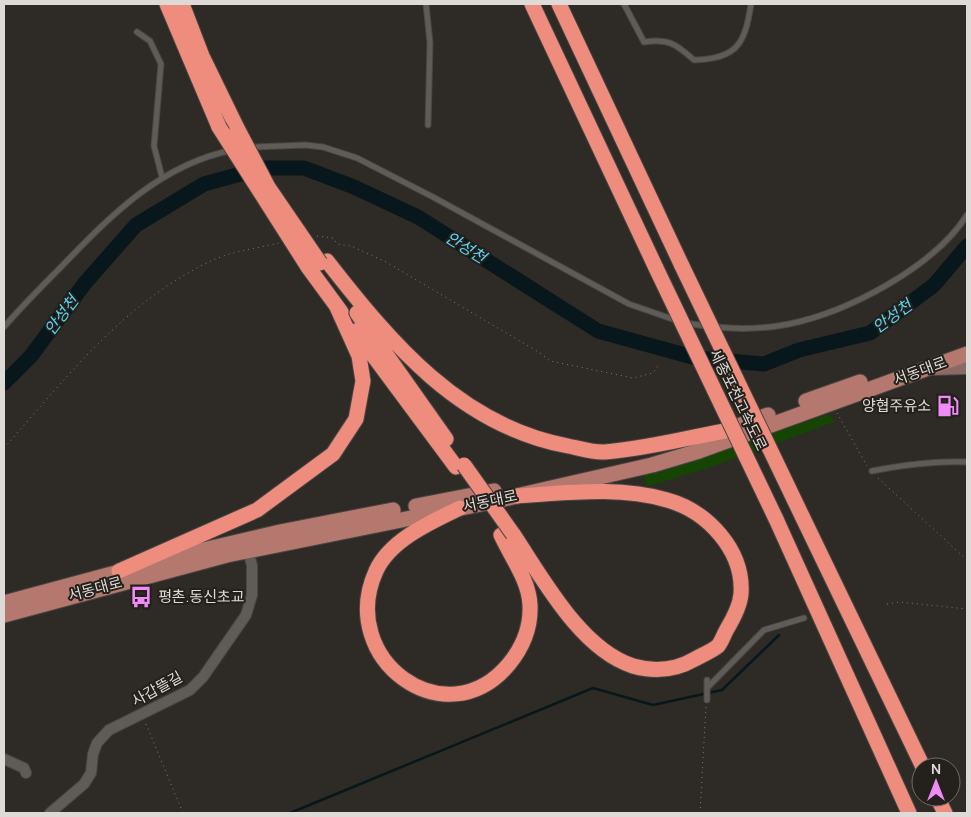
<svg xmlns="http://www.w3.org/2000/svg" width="971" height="817" font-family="Manrope,'Noto Sans KR',sans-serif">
  <rect width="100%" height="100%" fill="#2e2a25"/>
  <path fill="#154405" d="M829,414L835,422L708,468L646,487L644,475Z"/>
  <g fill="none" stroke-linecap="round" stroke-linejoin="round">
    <path stroke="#08171b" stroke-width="2.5" d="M290,813L593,688L653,705L722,690L779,635"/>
    <path stroke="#08171b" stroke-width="15" d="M4,383L31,356L85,283L136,225L204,184L262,168H304L354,187L418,217L598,331L696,358L764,364L799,350L870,333L934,285L967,246"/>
    <g stroke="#4a4643" stroke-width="7">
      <path id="lane" d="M426,4L430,43L428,125
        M624,4L644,42C668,38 676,44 694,60C737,59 745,44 751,4
        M137,32L150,41L161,64L154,146L162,177
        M251,147L305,145L323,147L357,158L433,197L629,304L678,321
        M686,323C720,329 755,331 789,324C848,312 934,267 967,215
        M4,327C22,306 42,286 62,266C110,216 161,164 233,150
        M872,471C904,465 935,461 967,462
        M708,687L764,630L804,618
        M707,700V680"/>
    </g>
    <g stroke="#4a4643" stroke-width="12">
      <path id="street" d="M4,759L24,768L26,773
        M50,813L84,784L91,773L93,754L97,743L109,730L190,690L203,677L246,615L252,595V566L247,545"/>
    </g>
    <g stroke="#4a4643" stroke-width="16">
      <path id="secondary" d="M934,368L967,367"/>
    </g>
    <g stroke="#4a4643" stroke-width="17">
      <path id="primary" d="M806,401L860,382
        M722,432L768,415
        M416,506L494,491
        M4,603L186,554L280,532L393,510
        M4,615L227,555L486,503L652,465L699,451L967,354"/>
    </g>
    <g stroke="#4a4643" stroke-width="17">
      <path id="highway" d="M167,4L219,127
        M182,4L202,56L237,128
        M532,4L656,268
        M559,4L682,266
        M327,261C391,343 460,426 568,446C579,448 593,453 605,452C645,449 686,438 725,431
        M308,267L341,312
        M357,313L446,439
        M355,331L456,467
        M460,508C431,522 390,540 376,571C336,659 446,740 509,664C523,647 531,627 530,605C529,580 511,557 501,535
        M802,516L923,767
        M776,519L909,813
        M513,534C542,577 580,649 633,666C654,672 676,670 695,659C702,655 712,651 718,646C722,641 724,634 727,629C733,619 740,606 741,594C744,550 707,511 667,500C618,486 567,493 517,496
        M119,571L257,510L333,454L356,419L363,381L359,356L336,305
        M937,797L945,813"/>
    </g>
    <path stroke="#7d7975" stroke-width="1" stroke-dasharray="1 4" stroke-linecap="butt" d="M317,236L333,238L337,244L351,246L386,262L540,353L550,361L633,378L653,373L658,366
      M837,413L867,466
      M4,448C66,378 126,300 213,260C233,251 258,248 279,243
      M878,478L967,560
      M887,604L900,602L967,609
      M146,724L183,813
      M700,813L706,706"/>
    <use href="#lane" stroke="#5f5b56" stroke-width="5"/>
    <use href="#street" stroke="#5f5b56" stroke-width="10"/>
    <use href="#secondary" stroke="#8a6a62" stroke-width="14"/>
    <use href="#primary" stroke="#b5786e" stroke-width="15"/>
    <use href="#highway" stroke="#ee8c7e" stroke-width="15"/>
    <g stroke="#4a4643" stroke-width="17" stroke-linecap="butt">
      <path id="highway-bridge" d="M219,127L308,267
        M237,128L268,187L320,263
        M682,266L802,516
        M656,268L776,519
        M464,465L513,534"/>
    </g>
    <use href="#highway-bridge" stroke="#ee8c7e" stroke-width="15"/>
  </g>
  <defs>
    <g id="fuel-bare" transform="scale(1.725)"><path d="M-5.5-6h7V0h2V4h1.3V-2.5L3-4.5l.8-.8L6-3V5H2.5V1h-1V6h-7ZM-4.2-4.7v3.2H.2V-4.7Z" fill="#ef8bf7" stroke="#24201c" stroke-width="2.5" paint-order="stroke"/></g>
    <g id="bus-bare" transform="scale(1.725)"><path d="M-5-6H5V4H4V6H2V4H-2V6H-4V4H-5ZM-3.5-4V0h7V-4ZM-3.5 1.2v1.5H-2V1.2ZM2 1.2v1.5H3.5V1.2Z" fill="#ef8bf7" stroke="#24201c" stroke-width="2.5" paint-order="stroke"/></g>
  </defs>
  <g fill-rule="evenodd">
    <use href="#fuel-bare" x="948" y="406"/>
    <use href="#bus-bare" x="141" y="597"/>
  </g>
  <g text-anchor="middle" stroke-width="4" stroke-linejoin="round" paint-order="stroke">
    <g font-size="15" fill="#dddad7" stroke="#24201c">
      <text transform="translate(920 371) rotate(-20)" y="5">서동대로</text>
      <text transform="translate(738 400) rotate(64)" y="5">세종포천고속도로</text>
      <text transform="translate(490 501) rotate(-12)" y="5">서동대로</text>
      <text transform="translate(95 589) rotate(-15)" y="5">서동대로</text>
      <text transform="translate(157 689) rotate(-29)" y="5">사갑뜰길</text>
    </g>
    <g font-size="15" fill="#dddad7" stroke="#24201c" text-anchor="end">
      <text x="931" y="411">양협주유소</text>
      <text x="158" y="602" text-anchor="start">평촌.동신초교</text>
    </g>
    <g font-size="16" font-style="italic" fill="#5bd5f4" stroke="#24201c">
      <text transform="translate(466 247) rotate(32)" y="6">안성천</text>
      <text transform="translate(61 315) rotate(-53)" y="6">안성천</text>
      <text transform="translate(892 316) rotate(-36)" y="6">안성천</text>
    </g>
  </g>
  <rect width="971" height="817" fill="none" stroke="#dddad7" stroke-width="10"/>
  <g transform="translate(936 782)"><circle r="24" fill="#24201c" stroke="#6e6a67"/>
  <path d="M0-4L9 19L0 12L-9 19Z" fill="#ef8bf7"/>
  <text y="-8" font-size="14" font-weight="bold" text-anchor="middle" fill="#dddad7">N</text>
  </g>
</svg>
